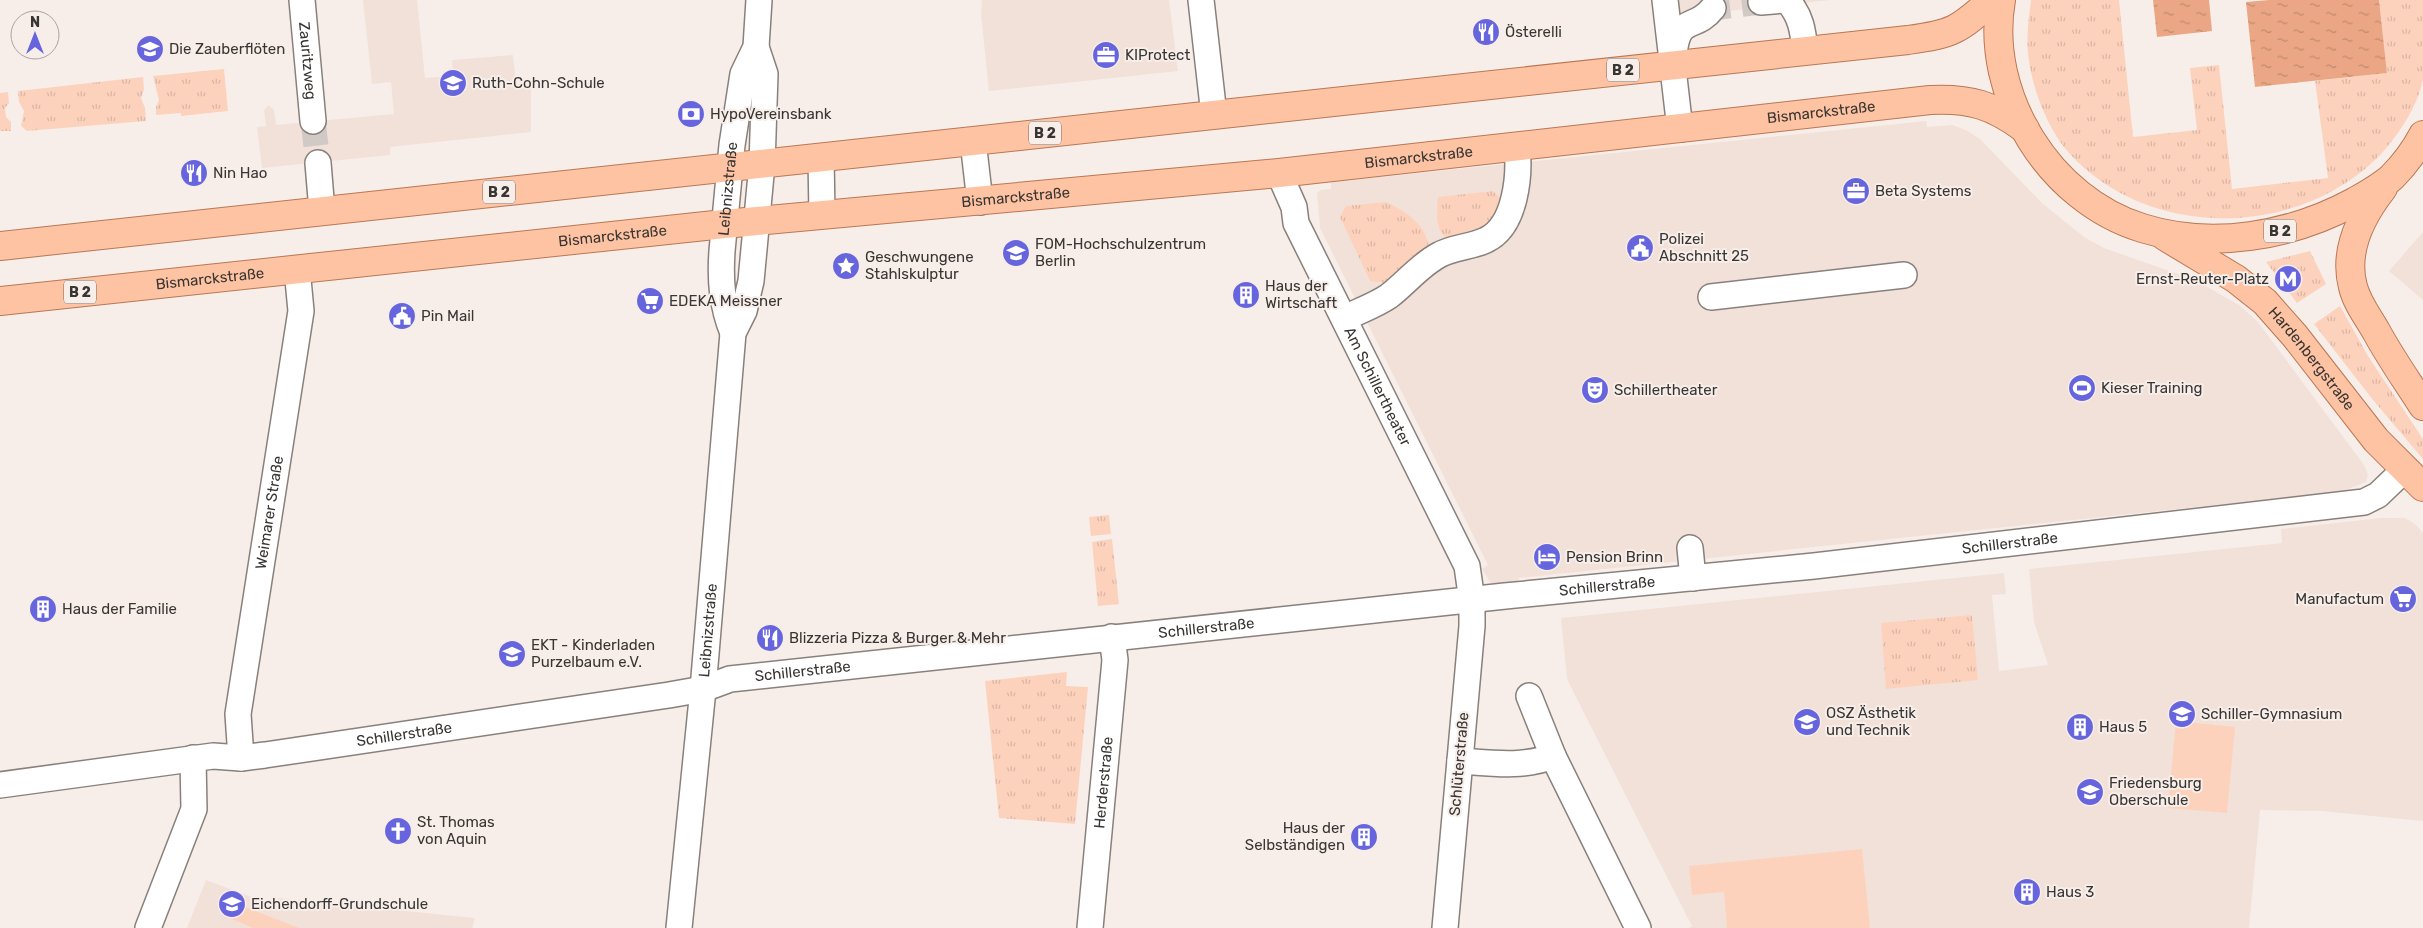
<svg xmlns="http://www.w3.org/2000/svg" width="2423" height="928" font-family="Rubik,sans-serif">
  <defs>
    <pattern id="grass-tufts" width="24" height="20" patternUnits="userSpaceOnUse" patternTransform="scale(1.25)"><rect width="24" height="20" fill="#fdd2bd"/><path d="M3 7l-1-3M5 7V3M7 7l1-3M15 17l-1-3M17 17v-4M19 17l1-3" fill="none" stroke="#dab5a3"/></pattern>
    <pattern id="water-ripples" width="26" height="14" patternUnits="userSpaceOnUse" patternTransform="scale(1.25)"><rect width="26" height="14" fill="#eba785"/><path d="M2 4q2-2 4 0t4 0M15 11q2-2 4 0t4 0" fill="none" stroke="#bf896d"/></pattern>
  </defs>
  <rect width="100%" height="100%" fill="#f7eee9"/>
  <path fill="#f2e1d9" d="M363,0H417L425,78L453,76L452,60L513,55L516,84L531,85V132L390,147V155L262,168L257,127L266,126L264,110L269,105L274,110L276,125L394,114L391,82L372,84Z
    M982,0H1169L1178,71L989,91L981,14Z
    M1670,0H1831L1672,17Z
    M1926,121L1927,127L1952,125L1966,130L1980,139L2043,204L2084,237L2104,248L2195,280L2239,305L2258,322L2364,465L2368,475L2366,482L2340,492L1519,578L1517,584L1499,586L1490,582L1482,569L1488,565L1320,228L1317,193L1321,190L1331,189V182Z
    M2423,232V300L2389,271Z
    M2381,518H2405L2415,524L2423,533V821L2321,811L2260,810L2249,928H1689L1692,926L1677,897L1567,679L1561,618L2004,573L2006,594L1992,595L1999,671L2048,665L2034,622L2029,569L2282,543L2281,529Z
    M206,880L275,906L278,898L475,918L472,928H187Z"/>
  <path fill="url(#grass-tufts)" d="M2031,0H2119L2133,137L2197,130L2190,68L2219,65L2232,189L2328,178L2315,81L2387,73L2379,0H2423C2423,23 2423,57 2423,79C2418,106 2399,134 2381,154C2299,239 2149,241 2069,153C2047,128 2031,86 2028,53C2026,35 2029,17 2031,0Z
    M224,69L228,111L181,116V113L156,115V107L159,100L153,76Z
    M143,77L144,89L141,98L145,108L146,121L27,131L21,126L24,111L19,102L18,91Z
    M8,92L9,103L5,108L6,117L11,122V131H0V93Z
    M1493,191L1501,199L1495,223L1450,241C1434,232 1437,213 1438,197Z
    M1386,202C1407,212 1424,223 1429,246L1425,254L1385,283L1370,281L1340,217L1346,206Z
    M2310,251L2326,284L2297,303L2266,262Z
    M2340,306L2368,356L2423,439V459L2373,400L2314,324Z
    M1109,515L1111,534L1091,536L1089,517Z
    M1112,539L1119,604L1098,606L1092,542Z
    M1972,615L1978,680L1886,689L1881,623Z
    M1067,672L1066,686L1088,687L1075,824L999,818L985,681Z"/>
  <path fill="#fdd2bd" d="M2176,721L2235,727L2227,813L2168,808Z
    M1862,849L1870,928H1727L1724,892L1692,895L1689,866Z
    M232,902L299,928H253L227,917Z"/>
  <path fill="url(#water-ripples)" d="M2153,0H2209L2212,31L2157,37Z
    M2269,0H2379L2387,73L2255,87L2246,2Z"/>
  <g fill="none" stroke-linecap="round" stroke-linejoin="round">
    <path stroke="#d1c9c5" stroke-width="25" stroke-dasharray="25 12" stroke-linecap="butt" d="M1713,0V8L1761,2
      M313,121L318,163"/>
    <g stroke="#89807c" stroke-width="28">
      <g id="minor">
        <path id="s1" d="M302,0L313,121"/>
        <path d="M1201,0L1214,115"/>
        <path d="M1665,0L1680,129"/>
        <path d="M1787,0C1801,16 1803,30 1805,51"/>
        <path d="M1761,2L1784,0"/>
        <path d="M1674,55C1678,13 1694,32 1713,8"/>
        <path d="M973,141L980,202"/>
        <path d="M821,158L822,214"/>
        <path d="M318,163L322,211"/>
        <path id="s2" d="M1279,173L1294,207L1296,223L1467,566L1472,601V626L1445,928"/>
        <path d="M1711,297L1904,275"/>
        <path d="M1345,318C1359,311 1376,305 1389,296C1406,283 1420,265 1439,255C1453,247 1472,247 1486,240C1516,226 1520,175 1517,147"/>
        <path id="s3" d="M733,333C722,306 720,281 722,251L732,145L743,74L756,47L759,0"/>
        <path d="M1690,548L1693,578"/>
        <path d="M1553,756L1638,928"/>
        <path id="s4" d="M241,758L238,714L301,311L297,269"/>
        <path d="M1460,761C1491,763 1523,768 1553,756L1529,696"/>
        <path id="s5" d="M0,785L213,756L241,758L265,755L669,695L703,689L730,679L1505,596L1814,566L2364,502L2378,495L2404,470"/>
        <path d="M148,928L194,809L193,758"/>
        <path id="s6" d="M679,928L703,689L733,333L744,311L751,281L762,164L765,74L756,47"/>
        <path id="s7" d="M1090,928L1115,660L1112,637"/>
      </g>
    </g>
    <g stroke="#b97754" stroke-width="30">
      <g id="major">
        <path d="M2001,0C1984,95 2050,200 2142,228C2212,250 2291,236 2354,202C2366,195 2381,187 2392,177C2404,165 2415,150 2423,135"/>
        <path d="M2383,188C2361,216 2343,250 2353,287C2357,303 2368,317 2376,331C2390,357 2407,381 2423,406"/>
        <path id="s8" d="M2166,237L2236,279L2265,302L2295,336L2376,440L2423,487"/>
        <path d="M0,246L1908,40C1953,34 1959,30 1992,0"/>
        <path id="s9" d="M0,301L724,224L1279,173L1930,100C1970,98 1993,105 2025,129"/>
      </g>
    </g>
    <use href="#minor" stroke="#fff" stroke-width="25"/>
    <use href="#major" stroke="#fec3a3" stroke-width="28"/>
  </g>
  <defs>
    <g id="restaurant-disc" transform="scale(1.4375)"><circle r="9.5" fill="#6765de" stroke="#f7eee9"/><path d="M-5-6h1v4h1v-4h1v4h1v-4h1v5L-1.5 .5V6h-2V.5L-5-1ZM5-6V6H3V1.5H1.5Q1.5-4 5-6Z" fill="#fff"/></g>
    <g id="school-disc" transform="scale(1.4375)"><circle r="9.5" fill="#6765de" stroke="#f7eee9"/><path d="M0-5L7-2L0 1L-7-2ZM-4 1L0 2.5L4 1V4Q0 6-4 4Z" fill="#fff"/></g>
    <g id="office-disc" transform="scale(1.4375)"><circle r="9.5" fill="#6765de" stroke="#f7eee9"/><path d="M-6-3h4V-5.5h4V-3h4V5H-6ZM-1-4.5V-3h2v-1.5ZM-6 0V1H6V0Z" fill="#fff"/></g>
    <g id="bank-disc" transform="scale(1.4375)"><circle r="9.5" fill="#6765de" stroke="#f7eee9"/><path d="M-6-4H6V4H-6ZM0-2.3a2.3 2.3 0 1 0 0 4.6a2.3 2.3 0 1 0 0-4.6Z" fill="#fff"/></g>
    <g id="civic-disc" transform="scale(1.4375)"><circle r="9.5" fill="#6765de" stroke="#f7eee9"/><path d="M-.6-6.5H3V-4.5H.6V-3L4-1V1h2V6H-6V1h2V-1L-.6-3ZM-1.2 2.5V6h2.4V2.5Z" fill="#fff"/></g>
    <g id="university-disc" transform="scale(1.4375)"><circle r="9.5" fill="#6765de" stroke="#f7eee9"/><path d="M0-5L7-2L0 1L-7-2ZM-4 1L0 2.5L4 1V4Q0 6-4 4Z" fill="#fff"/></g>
    <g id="sight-disc" transform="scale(1.4375)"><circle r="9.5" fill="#6765de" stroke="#f7eee9"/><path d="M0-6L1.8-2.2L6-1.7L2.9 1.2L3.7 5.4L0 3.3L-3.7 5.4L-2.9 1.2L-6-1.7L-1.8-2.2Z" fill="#fff"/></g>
    <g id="metro-disc" transform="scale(1.4375)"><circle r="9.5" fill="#6765de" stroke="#f7eee9"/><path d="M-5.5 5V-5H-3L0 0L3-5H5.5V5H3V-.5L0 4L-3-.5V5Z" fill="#fff"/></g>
    <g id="building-disc" transform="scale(1.4375)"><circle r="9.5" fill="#6765de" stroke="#f7eee9"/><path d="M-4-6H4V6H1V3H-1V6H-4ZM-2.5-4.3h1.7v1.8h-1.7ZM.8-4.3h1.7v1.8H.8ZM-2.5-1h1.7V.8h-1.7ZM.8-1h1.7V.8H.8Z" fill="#fff"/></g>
    <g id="supermarket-disc" transform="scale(1.4375)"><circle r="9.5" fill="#6765de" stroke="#f7eee9"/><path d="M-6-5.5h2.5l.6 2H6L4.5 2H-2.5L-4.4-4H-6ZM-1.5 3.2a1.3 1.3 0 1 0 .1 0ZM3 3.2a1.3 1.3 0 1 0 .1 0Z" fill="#fff"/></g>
    <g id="stadium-disc" transform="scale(1.4375)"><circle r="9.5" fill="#6765de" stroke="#f7eee9"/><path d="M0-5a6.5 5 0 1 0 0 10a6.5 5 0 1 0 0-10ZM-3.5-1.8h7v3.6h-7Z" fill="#fff"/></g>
    <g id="theatre-disc" transform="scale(1.4375)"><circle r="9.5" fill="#6765de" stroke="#f7eee9"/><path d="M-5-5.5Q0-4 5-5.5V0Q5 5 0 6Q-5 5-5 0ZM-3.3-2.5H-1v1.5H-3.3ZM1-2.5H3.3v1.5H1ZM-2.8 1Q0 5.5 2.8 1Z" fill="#fff"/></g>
    <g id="hotel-disc" transform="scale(1.4375)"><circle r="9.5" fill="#6765de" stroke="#f7eee9"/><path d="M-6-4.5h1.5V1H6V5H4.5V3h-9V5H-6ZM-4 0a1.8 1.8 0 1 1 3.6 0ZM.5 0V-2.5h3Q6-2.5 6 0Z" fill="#fff"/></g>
    <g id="church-disc" transform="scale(1.4375)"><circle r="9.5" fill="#6765de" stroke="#f7eee9"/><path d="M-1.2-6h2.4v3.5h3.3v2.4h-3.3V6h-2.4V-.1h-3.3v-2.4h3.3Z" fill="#fff"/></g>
  </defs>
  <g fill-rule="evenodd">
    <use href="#restaurant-disc" x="1486" y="32"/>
    <use href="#school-disc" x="150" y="49"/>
    <use href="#office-disc" x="1106" y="55"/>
    <use href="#school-disc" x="453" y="83"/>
    <use href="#bank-disc" x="691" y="114"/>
    <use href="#restaurant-disc" x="194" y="173"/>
    <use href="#office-disc" x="1856" y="191"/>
    <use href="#civic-disc" x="1640" y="248"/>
    <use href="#university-disc" x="1016" y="253"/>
    <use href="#sight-disc" x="846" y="266"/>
    <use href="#metro-disc" x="2288" y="279"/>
    <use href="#building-disc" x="1246" y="295"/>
    <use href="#supermarket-disc" x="650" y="301"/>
    <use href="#civic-disc" x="402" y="316"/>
    <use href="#stadium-disc" x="2082" y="388"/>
    <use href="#theatre-disc" x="1595" y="390"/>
    <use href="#hotel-disc" x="1547" y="557"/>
    <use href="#supermarket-disc" x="2403" y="599"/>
    <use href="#building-disc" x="43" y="609"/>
    <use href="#restaurant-disc" x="770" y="638"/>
    <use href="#school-disc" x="512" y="654"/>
    <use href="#school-disc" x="2182" y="714"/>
    <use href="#school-disc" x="1807" y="722"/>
    <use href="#building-disc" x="2080" y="727"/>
    <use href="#school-disc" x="2090" y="792"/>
    <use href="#church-disc" x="398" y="831"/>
    <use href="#building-disc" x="1364" y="837"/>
    <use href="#building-disc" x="2027" y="892"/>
    <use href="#school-disc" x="232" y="904"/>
  </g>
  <g text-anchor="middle" stroke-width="4" stroke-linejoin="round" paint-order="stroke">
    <g fill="#f7eee9" stroke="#716c6a" stroke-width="1">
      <rect x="1607" y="58.5" width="32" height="23" rx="4"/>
      <rect x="1029" y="121.5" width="32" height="23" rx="4"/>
      <rect x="483" y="180.5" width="32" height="23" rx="4"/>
      <rect x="2264" y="219.5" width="32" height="23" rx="4"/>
      <rect x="64" y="280.5" width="32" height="23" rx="4"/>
    </g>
    <g font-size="14" font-weight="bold" fill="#383533">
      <text x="1623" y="75">B 2</text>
      <text x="1045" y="138">B 2</text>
      <text x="499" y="197">B 2</text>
      <text x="2280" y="236">B 2</text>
      <text x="80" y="297">B 2</text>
    </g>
    <g font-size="15" fill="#383533" stroke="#f7eee9" text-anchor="start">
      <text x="1505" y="37">Österelli</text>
      <text x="169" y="54">Die Zauberflöten</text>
      <text x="1125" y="60">KIProtect</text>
      <text x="472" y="88">Ruth-Cohn-Schule</text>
      <text x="710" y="119">HypoVereinsbank</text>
      <text x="213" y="178">Nin Hao</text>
      <text x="1875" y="196">Beta Systems</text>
      <text x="1659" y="244">Polizei<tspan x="1659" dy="17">Abschnitt 25</tspan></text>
      <text x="1035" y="249">FOM-Hochschulzentrum<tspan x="1035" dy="17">Berlin</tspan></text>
      <text x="865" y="262">Geschwungene<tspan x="865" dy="17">Stahlskulptur</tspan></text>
      <text x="2269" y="284" text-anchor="end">Ernst-Reuter-Platz</text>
      <text x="1265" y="291">Haus der<tspan x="1265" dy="17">Wirtschaft</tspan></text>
      <text x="669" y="306">EDEKA Meissner</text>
      <text x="421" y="321">Pin Mail</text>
      <text x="2101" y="393">Kieser Training</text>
      <text x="1614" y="395">Schillertheater</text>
      <text x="1566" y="562">Pension Brinn</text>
      <text x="2384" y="604" text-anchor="end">Manufactum</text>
      <text x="62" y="614">Haus der Familie</text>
      <text x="789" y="643">Blizzeria Pizza &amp; Burger &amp; Mehr</text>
      <text x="531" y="650">EKT - Kinderladen<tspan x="531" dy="17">Purzelbaum e.V.</tspan></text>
      <text x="1826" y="718">OSZ Ästhetik<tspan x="1826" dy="17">und Technik</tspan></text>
      <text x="2201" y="719">Schiller-Gymnasium</text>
      <text x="2099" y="732">Haus 5</text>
      <text x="2109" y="788">Friedensburg<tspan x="2109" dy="17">Oberschule</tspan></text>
      <text x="417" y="827">St. Thomas<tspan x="417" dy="17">von Aquin</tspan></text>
      <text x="1345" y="833" text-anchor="end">Haus der<tspan x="1345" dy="17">Selbständigen</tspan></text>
      <text x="2046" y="897">Haus 3</text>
      <text x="251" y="909">Eichendorff-Grundschule</text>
    </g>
    <g font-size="15" fill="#383533" stroke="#f7eee9">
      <text dy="5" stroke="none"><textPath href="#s1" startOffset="61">Zauritzweg</textPath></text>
      <text dy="5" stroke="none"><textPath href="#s9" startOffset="1831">Bismarckstraße</textPath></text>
      <text dy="5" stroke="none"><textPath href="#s9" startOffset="1426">Bismarckstraße</textPath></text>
      <text dy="5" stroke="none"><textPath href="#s3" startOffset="146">Leibnizstraße</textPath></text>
      <text dy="5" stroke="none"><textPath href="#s9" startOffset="1021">Bismarckstraße</textPath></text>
      <text dy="5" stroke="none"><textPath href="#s9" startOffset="616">Bismarckstraße</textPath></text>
      <text dy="5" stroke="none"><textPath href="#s9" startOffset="211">Bismarckstraße</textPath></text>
      <text dy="5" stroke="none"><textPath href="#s8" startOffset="192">Hardenbergstraße</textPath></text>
      <text dy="5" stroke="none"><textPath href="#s2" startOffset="236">Am Schillertheater</textPath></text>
      <text dy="5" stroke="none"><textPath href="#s4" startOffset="248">Weimarer Straße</textPath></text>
      <text dy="5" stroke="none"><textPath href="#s5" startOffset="2026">Schillerstraße</textPath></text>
      <text dy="5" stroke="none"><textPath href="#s5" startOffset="1621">Schillerstraße</textPath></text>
      <text dy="5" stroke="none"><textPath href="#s5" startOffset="1218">Schillerstraße</textPath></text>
      <text dy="5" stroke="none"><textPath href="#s6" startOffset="299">Leibnizstraße</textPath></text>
      <text dy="5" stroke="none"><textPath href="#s5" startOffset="812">Schillerstraße</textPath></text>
      <text dy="5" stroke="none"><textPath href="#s5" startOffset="408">Schillerstraße</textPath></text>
      <text transform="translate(1459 764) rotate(-85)" y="5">Schlüterstraße</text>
      <text dy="5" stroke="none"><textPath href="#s7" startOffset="146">Herderstraße</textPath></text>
    </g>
  </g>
  <g transform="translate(35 35)"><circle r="24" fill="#f7eee9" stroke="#aba4a0"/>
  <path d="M0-4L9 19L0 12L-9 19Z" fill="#6765de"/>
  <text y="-8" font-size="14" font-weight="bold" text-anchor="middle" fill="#383533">N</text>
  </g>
</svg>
